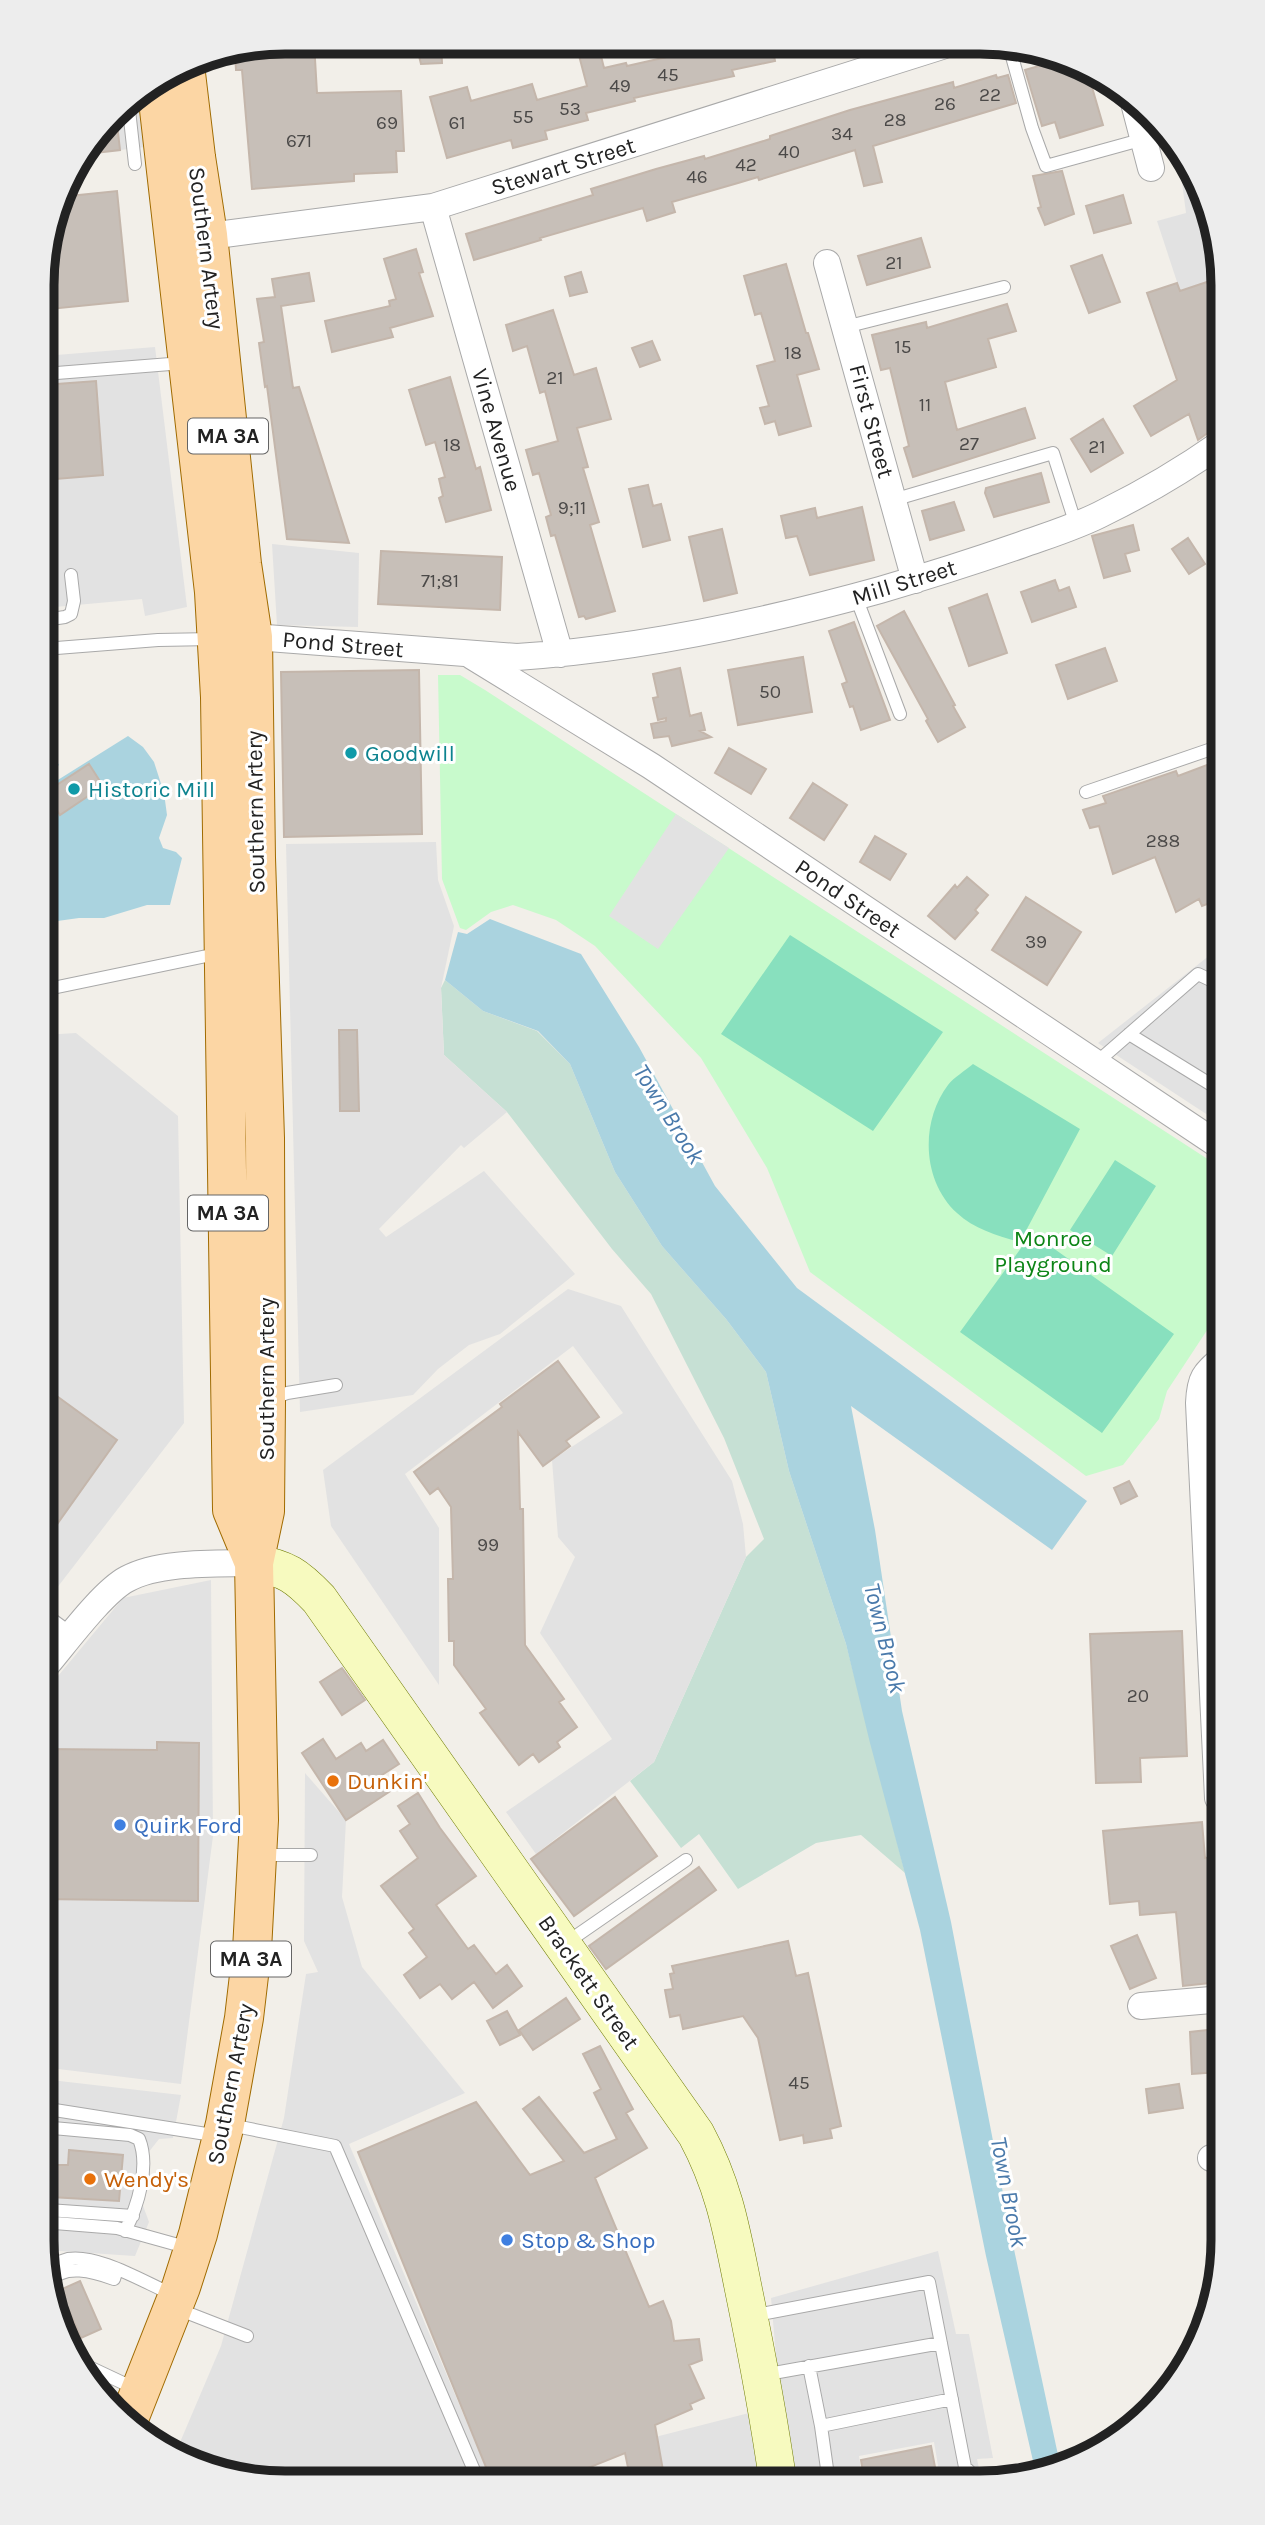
<svg xmlns="http://www.w3.org/2000/svg" width="1265" height="2525" font-family="Karla,sans-serif">
  <rect width="100%" height="100%" fill="#f2efe9"/>
  <path fill="#c6e0d4" d="M445,980L483,1011L537,1031L570,1064L615,1172L662,1246L726,1319L766,1372L789,1471L846,1644L905,1873L861,1835L816,1843L738,1889L699,1834L681,1848L630,1781L654,1762L746,1557L764,1539L724,1438L651,1294L612,1249L507,1112L444,1055L441,988Z"/>
  <path fill="#c8facc" d="M438,675H460L485,690L1223,1169V1306L1167,1391L1159,1419L1123,1465L1086,1476L810,1272L767,1168L701,1058L595,946L556,920L513,905L491,912L466,930L460,928L442,879Z"/>
  <path fill="#88e0be" d="M790,935L943,1032L873,1131L721,1034Z
    M973,1064L1080,1129L1020,1242C998,1236 974,1229 957,1213C922,1181 920,1122 948,1085C954,1077 965,1071 973,1064Z
    M1115,1160L1156,1186L1112,1256L1070,1230Z
    M1032,1233L1174,1334L1102,1433L960,1332Z"/>
  <path fill="#e2e2e2" d="M140,93L145,147L120,150L116,115L125,103Z
    M1179,160L1210,208L1222,277L1180,291L1157,221L1186,213Z
    M155,347L187,607L145,616L142,599L44,608V356Z
    M272,544L359,553L358,627L277,625Z
    M676,814L729,848L658,949L609,916Z
    M436,842L438,880L454,926L441,988L444,1055L507,1112L464,1148L461,1145L379,1229L386,1237L484,1171L575,1274L500,1334L469,1345L438,1369L413,1395L300,1412L286,844Z
    M1219,948H1223V1125L1098,1043Z
    M76,1033L178,1116L184,1423L43,1606V1035Z
    M568,1289L621,1306L732,1481L743,1524L746,1557L654,1762L536,1854L506,1812L612,1739L540,1633L575,1557L558,1537L552,1460L623,1413L573,1346L405,1474L439,1528V1685L331,1526L323,1470Z
    M211,1580L213,1836L181,2084L42,2067L43,1694L123,1598Z
    M305,1773L346,1820L342,1897L362,1967L465,2093L349,2144L492,2482L253,2481L192,2464L175,2454L221,2346L284,2118L306,1974L318,1972L304,1941Z
    M42,2079L181,2095L173,2138L159,2139L148,2153L142,2203L149,2222L135,2256L44,2250Z
    M938,2251L956,2334H969L993,2458L977,2459L982,2483H941L934,2442L859,2456L863,2483L795,2482L780,2402L771,2298Z
    M749,2413L761,2482H630L624,2445Z"/>
  <path fill="#aad3df" d="M128,736L143,747L154,762L164,793L167,815L159,838L163,848L176,852L182,858L170,905H147L104,918H79L43,923L44,753L48,748L59,765L46,775L53,783Z
    M490,919L581,954L639,1047L715,1186L797,1288L1087,1501L1052,1550L851,1406L875,1530L902,1711L951,1922L1012,2240L1061,2469L1036,2474L986,2256L920,1930L870,1743L846,1644L789,1471L766,1372L726,1319L662,1246L615,1172L570,1064L538,1031L483,1011L445,980L458,932L467,934Z"/>
  <path fill="#c7bfb8" stroke="#c4b6ab" stroke-width="2" d="M286,42H314L317,93L401,91L404,151H396L397,172L354,174V181L252,189L242,70H236L235,52Z
    M441,43L442,63L421,64L416,44Z
    M576,44H598L604,68L626,63L627,66L720,45H772L775,61L732,70L734,76L634,98L635,101L586,113L588,120L545,131L547,139L513,148L511,140L447,158L430,97L467,87L471,101L532,84L537,100L587,86Z
    M1056,61L1089,77L1103,125L1060,138L1055,122L1042,126L1025,70Z
    M996,75L997,78L1008,75L1016,103L873,146L882,182L864,186L855,150L759,180L758,177L738,183L672,202L675,212L647,221L643,208L540,238L541,240L474,260L466,234L593,195L591,189L656,169L704,156L705,159L770,139V136L850,110L953,82L954,88Z
    M116,115L120,150L86,154L100,135Z
    M1062,171L1074,214L1045,225L1038,208L1041,207L1033,176Z
    M117,191L128,301L50,309L45,252L58,208L72,207L70,196Z
    M1123,195L1131,223L1094,233L1086,206Z
    M921,238L930,267L867,285L858,256Z
    M416,249L423,272L419,273L433,316L390,328L393,337L332,352L325,321L390,306L389,301L396,299L384,259Z
    M1102,255L1120,302L1089,313L1071,266Z
    M786,264L806,333H808L819,369L797,375L811,426L779,435L775,421L765,424L760,408L769,406L757,366L775,361L761,313L755,315L744,276Z
    M581,272L587,292L570,296L565,277Z
    M309,273L314,301L281,306L293,388L299,387L349,543L287,539L267,386L265,387L259,343L264,342L257,299L275,297L272,279Z
    M1222,277L1223,422L1198,440L1189,414L1151,436L1134,406L1177,380L1147,293L1177,283L1180,291Z
    M1007,304L1016,331L988,339L996,367L945,382L957,430L1025,408L1035,438L913,477L904,448L909,446L890,368L881,370L872,335L926,322L927,328Z
    M553,310L574,375L596,368L611,419L577,428L588,467L583,468L599,522L590,525L615,611L586,619L584,616L579,617L555,535L551,536L546,517L551,515L539,473L533,475L526,450L558,441L545,391L540,393L527,346L513,351L506,325Z
    M652,341L660,360L640,367L632,348Z
    M450,377L476,469L480,467L491,510L446,522L439,498L443,496L439,479L445,477L435,442L426,445L409,390Z
    M96,381L103,475L44,480V385Z
    M1103,419L1123,453L1091,472L1071,439Z
    M1041,473L1049,502L994,517L985,493L986,488Z
    M648,485L653,506L661,504L670,540L643,547L629,489Z
    M954,502L964,530L930,540L922,511Z
    M862,507L874,560L810,575L797,536L786,538L781,516L815,508L817,518Z
    M1133,525L1139,550L1125,554L1130,571L1104,578L1092,536Z
    M722,529L737,593L704,601L689,537Z
    M1188,538L1205,564L1189,574L1172,549Z
    M381,551L502,557L500,610L378,604Z
    M1055,580L1059,591L1069,587L1076,607L1032,622L1021,592Z
    M987,594L1007,653L969,666L949,608Z
    M904,611L955,705L953,706L965,727L938,742L926,721L928,719L877,626Z
    M854,622L890,720L861,730L853,706L850,707L842,684L847,682L829,631Z
    M1105,648L1117,681L1068,699L1056,665Z
    M803,657L812,712L738,725L728,670Z
    M680,668L690,716L701,713L705,730L700,731L711,737L672,746L669,736L654,738L651,724L666,721V718L658,720L653,698L658,697L653,674Z
    M419,670L422,834L284,837L281,672Z
    M729,748L766,769L751,794L715,773Z
    M1223,759V898L1202,906L1199,899L1176,912L1155,857L1113,874L1099,826L1090,828L1083,810L1106,803L1103,796L1176,771L1178,776Z
    M89,764L103,786L60,815L46,792Z
    M813,783L847,805L824,840L790,818Z
    M875,836L906,854L890,880L860,862Z
    M967,877L988,895L975,910L978,913L955,939L928,916L955,885L957,888Z
    M1026,897L1081,932L1047,985L992,950Z
    M339,1030H357L359,1111H340Z
    M558,1361L599,1417L566,1441L570,1446L543,1466L518,1432L520,1509H523L525,1645L564,1699L559,1702L577,1727L557,1742L560,1747L539,1762L533,1754L519,1765L480,1713L486,1709L454,1665V1641H449L448,1579H453L451,1507L438,1488L430,1494L414,1472L502,1407L500,1404Z
    M43,1386L117,1440L43,1544Z
    M1129,1481L1137,1496L1121,1504L1114,1488Z
    M1182,1631L1187,1756L1140,1758L1141,1782L1096,1783L1090,1634Z
    M342,1668L365,1700L342,1715L320,1682Z
    M323,1739L336,1759L361,1743L366,1751L383,1740L399,1764L382,1775L392,1790L346,1820L302,1753Z
    M157,1742L199,1743L198,1901L42,1899L43,1749L157,1750Z
    M418,1793L440,1828L476,1876L436,1905L468,1949L474,1945L496,1974L507,1965L522,1986L493,2008L474,1982L452,1999L440,1984L420,1998L404,1975L427,1957L409,1933L414,1929L381,1886L418,1858L400,1831L410,1824L398,1806Z
    M615,1797L657,1856L574,1916L531,1859Z
    M1202,1822L1205,1858L1223,1856V1909L1212,1908L1219,1982L1183,1986L1176,1912L1140,1915L1139,1901L1110,1904L1103,1831Z
    M699,1867L716,1890L606,1969L589,1946Z
    M1137,1935L1156,1978L1130,1989L1111,1946Z
    M788,1941L796,1976L808,1973L841,2126L830,2129L832,2138L804,2143L803,2135L780,2140L758,2038L743,2016L683,2029L680,2015L670,2017L665,1990L673,1989L670,1974L674,1973L672,1966Z
    M566,1998L580,2019L533,2050L519,2030Z
    M507,2011L520,2035L500,2045L487,2021Z
    M1216,2029L1219,2072L1192,2074L1190,2032Z
    M600,2046L633,2109L626,2113L647,2148L595,2178L649,2307L663,2301L671,2321L674,2341L699,2339L702,2360L689,2365L704,2398L690,2404L692,2409L655,2425L665,2482H631L625,2453L553,2482H492L358,2152L476,2102L530,2175L564,2161L523,2109L539,2097L584,2153L617,2139L594,2093L601,2089L583,2054Z
    M1179,2084L1183,2108L1149,2113L1146,2089Z
    M69,2150L123,2155L119,2201L51,2197L55,2165H68Z
    M80,2281L101,2329L81,2338L60,2290Z
    M931,2446L938,2483H865L861,2460Z"/>
  <g fill="none" stroke-linecap="round" stroke-linejoin="round">
    <g stroke="#a9a9a9" stroke-width="14">
      <path id="lane" d="M1009,46L1032,128L1046,166L1144,139
        M128,101L135,164
        M1210,219L1212,218
        M845,327L1004,287
        M44,374L183,363
        M893,500L1053,453L1076,525
        M856,597L900,714
        M44,620L65,617L71,614L74,601L71,575
        M44,649L158,640L213,639
        M1086,792L1223,745
        M43,990L221,953
        M1129,1034L1223,1092
        M1096,1063L1198,974L1223,986
        M270,1400L287,1393L336,1385
        M43,1613L72,1634
        M262,1855H311
        M566,1943L686,1860
        M42,2108L219,2136
        M230,2125L335,2146L479,2482
        M42,2127L130,2135L139,2139C150,2166 138,2206 125,2231
        M42,2208L48,2210L133,2216
        M42,2222L117,2228L189,2248
        M47,2267C53,2264 61,2261 68,2259C99,2254 145,2283 174,2295
        M1218,2270L1219,2269
        M49,2283C63,2262 95,2272 114,2279L117,2269
        M51,2291L77,2351
        M175,2308L247,2336
        M751,2316L929,2282L965,2467L981,2483
        M87,2366L138,2390
        M809,2366L821,2426
        M762,2375L941,2343
        M829,2483L821,2426L952,2399"/>
    </g>
    <g stroke="#a9a9a9" stroke-width="28">
      <path id="street" d="M1133,99L1151,168
        M433,207L560,654
        M194,238L433,207L942,46
        M827,263L915,580
        M236,638L253,637L517,657C640,649 761,623 880,590C928,576 975,561 1021,545C1049,535 1079,526 1105,512C1146,492 1186,468 1223,442
        M472,656L651,766L1223,1148
        M43,1669C63,1646 102,1592 127,1579C160,1561 217,1564 254,1563
        M1223,1797L1218,1798L1199,1403C1200,1378 1204,1374 1223,1358
        M1141,2006L1223,1999
        M1211,2158L1222,2155"/>
    </g>
    <g stroke="#707d05" stroke-width="38">
      <path id="secondary" d="M254,1563C286,1568 297,1576 319,1599L696,2134C725,2188 732,2233 744,2292C757,2355 769,2419 778,2482"/>
    </g>
    <g stroke="#a06b00" stroke-width="40">
      <path id="primary" d="M156,83L214,592L220,697L232,1510L254,1563
        M127,2424L181,2287L198,2234L225,2124L244,2018L252,1950L259,1820L254,1563L265,1511L266,1402L265,1138L256,858L253,637L242,564L208,235L196,157L185,65"/>
    </g>
    <use href="#lane" stroke="#fff" stroke-width="12"/>
    <use href="#street" stroke="#fff" stroke-width="26"/>
    <use href="#secondary" stroke="#f7fabf" stroke-width="37"/>
    <use href="#primary" stroke="#fcd6a4" stroke-width="38"/>
  </g>
  <g fill="#0f9aa8" stroke="#fff" stroke-width="2.5">
    <circle cx="351" cy="753" r="7"/>
    <circle cx="74" cy="789" r="7"/>
  </g>
  <g fill="#e8710a" stroke="#fff" stroke-width="2.5">
    <circle cx="333" cy="1781" r="7"/>
    <circle cx="90" cy="2179" r="7"/>
  </g>
  <g fill="#3f7fe0" stroke="#fff" stroke-width="2.5">
    <circle cx="120" cy="1825" r="7"/>
    <circle cx="507" cy="2240" r="7"/>
  </g>
  <g text-anchor="middle" stroke-width="6" stroke-linejoin="round" paint-order="stroke">
    <g font-size="19" fill="#4b4948">
      <text x="668" y="81">45</text>
      <text x="620" y="92">49</text>
      <text x="990" y="101">22</text>
      <text x="945" y="110">26</text>
      <text x="570" y="115">53</text>
      <text x="523" y="123">55</text>
      <text x="895" y="126">28</text>
      <text x="387" y="129">69</text>
      <text x="457" y="129">61</text>
      <text x="842" y="140">34</text>
      <text x="299" y="147">671</text>
      <text x="789" y="158">40</text>
      <text x="746" y="171">42</text>
      <text x="697" y="183">46</text>
      <text x="894" y="269">21</text>
      <text x="903" y="353">15</text>
      <text x="793" y="359">18</text>
      <text x="555" y="384">21</text>
      <text x="925" y="411">11</text>
      <text x="969" y="450">27</text>
      <text x="452" y="451">18</text>
      <text x="1097" y="453">21</text>
      <text x="572" y="514">9;11</text>
      <text x="440" y="587">71;81</text>
      <text x="770" y="698">50</text>
      <text x="1163" y="847">288</text>
      <text x="1036" y="948">39</text>
      <text x="488" y="1551">99</text>
      <text x="1138" y="1702">20</text>
      <text x="799" y="2089">45</text>
    </g>
    <g fill="#fff" stroke="#646464" stroke-width="2">
      <rect x="188" y="418.5" width="80" height="35" rx="5"/>
      <rect x="188" y="1195.5" width="80" height="35" rx="5"/>
      <rect x="211" y="1941.5" width="80" height="35" rx="5"/>
    </g>
    <g font-size="21" font-weight="bold" fill="#222">
      <text x="228" y="443">MA 3A</text>
      <text x="228" y="1220">MA 3A</text>
      <text x="251" y="1966">MA 3A</text>
    </g>
    <g font-size="23" fill="#222" stroke="#fff">
      <text transform="translate(563 166) rotate(-17)" y="8">Stewart Street</text>
      <text transform="translate(207 248) rotate(83)" y="8">Southern Artery</text>
      <text transform="translate(872 421) rotate(75)" y="8">First Street</text>
      <text transform="translate(497 430) rotate(74)" y="8">Vine Avenue</text>
      <text transform="translate(904 582) rotate(-17)" y="8">Mill Street</text>
      <text transform="translate(343 644) rotate(5)" y="8">Pond Street</text>
      <text transform="translate(255 812) rotate(-91)" y="8">Southern Artery</text>
      <text transform="translate(848 898) rotate(34)" y="8">Pond Street</text>
      <text transform="translate(266 1379) rotate(-90)" y="8">Southern Artery</text>
      <text transform="translate(589 1982) rotate(55)" y="8">Brackett Street</text>
      <text transform="translate(230 2084) rotate(-79)" y="8">Southern Artery</text>
    </g>
    <g font-size="23" fill="#0d838f" stroke="#fff" text-anchor="start">
      <text x="365" y="761">Goodwill</text>
      <text x="88" y="797">Historic Mill</text>
    </g>
    <g font-size="23" fill="#0c8416" stroke="#fff">
      <text x="1053" y="1246">Monroe<tspan x="1053" dy="26">Playground</tspan></text>
    </g>
    <g font-size="23" fill="#c56008" stroke="#fff" text-anchor="start">
      <text x="347" y="1789">Dunkin'</text>
      <text x="104" y="2187">Wendy's</text>
    </g>
    <g font-size="23" fill="#366cbe" stroke="#fff" text-anchor="start">
      <text x="134" y="1833">Quirk Ford</text>
      <text x="521" y="2248">Stop &amp; Shop</text>
    </g>
    <g font-size="24" font-style="italic" fill="#4a7aab" stroke="#fff">
      <text transform="translate(669 1114) rotate(58)" y="8">Town Brook</text>
      <text transform="translate(885 1638) rotate(76)" y="8">Town Brook</text>
      <text transform="translate(1009 2192) rotate(79)" y="8">Town Brook</text>
    </g>
  </g>
  <path d="M0 0H1265V2525H0ZM285 54H980A231 231 0 0 1 1211 285V2240A231 231 0 0 1 980 2471H285A231 231 0 0 1 54 2240V285A231 231 0 0 1 285 54Z" fill="#ededed" fill-rule="evenodd"/>
  <path fill="none" stroke="#222" stroke-width="9" d="M285 54H980A231 231 0 0 1 1211 285V2240A231 231 0 0 1 980 2471H285A231 231 0 0 1 54 2240V285A231 231 0 0 1 285 54Z"/>
</svg>
